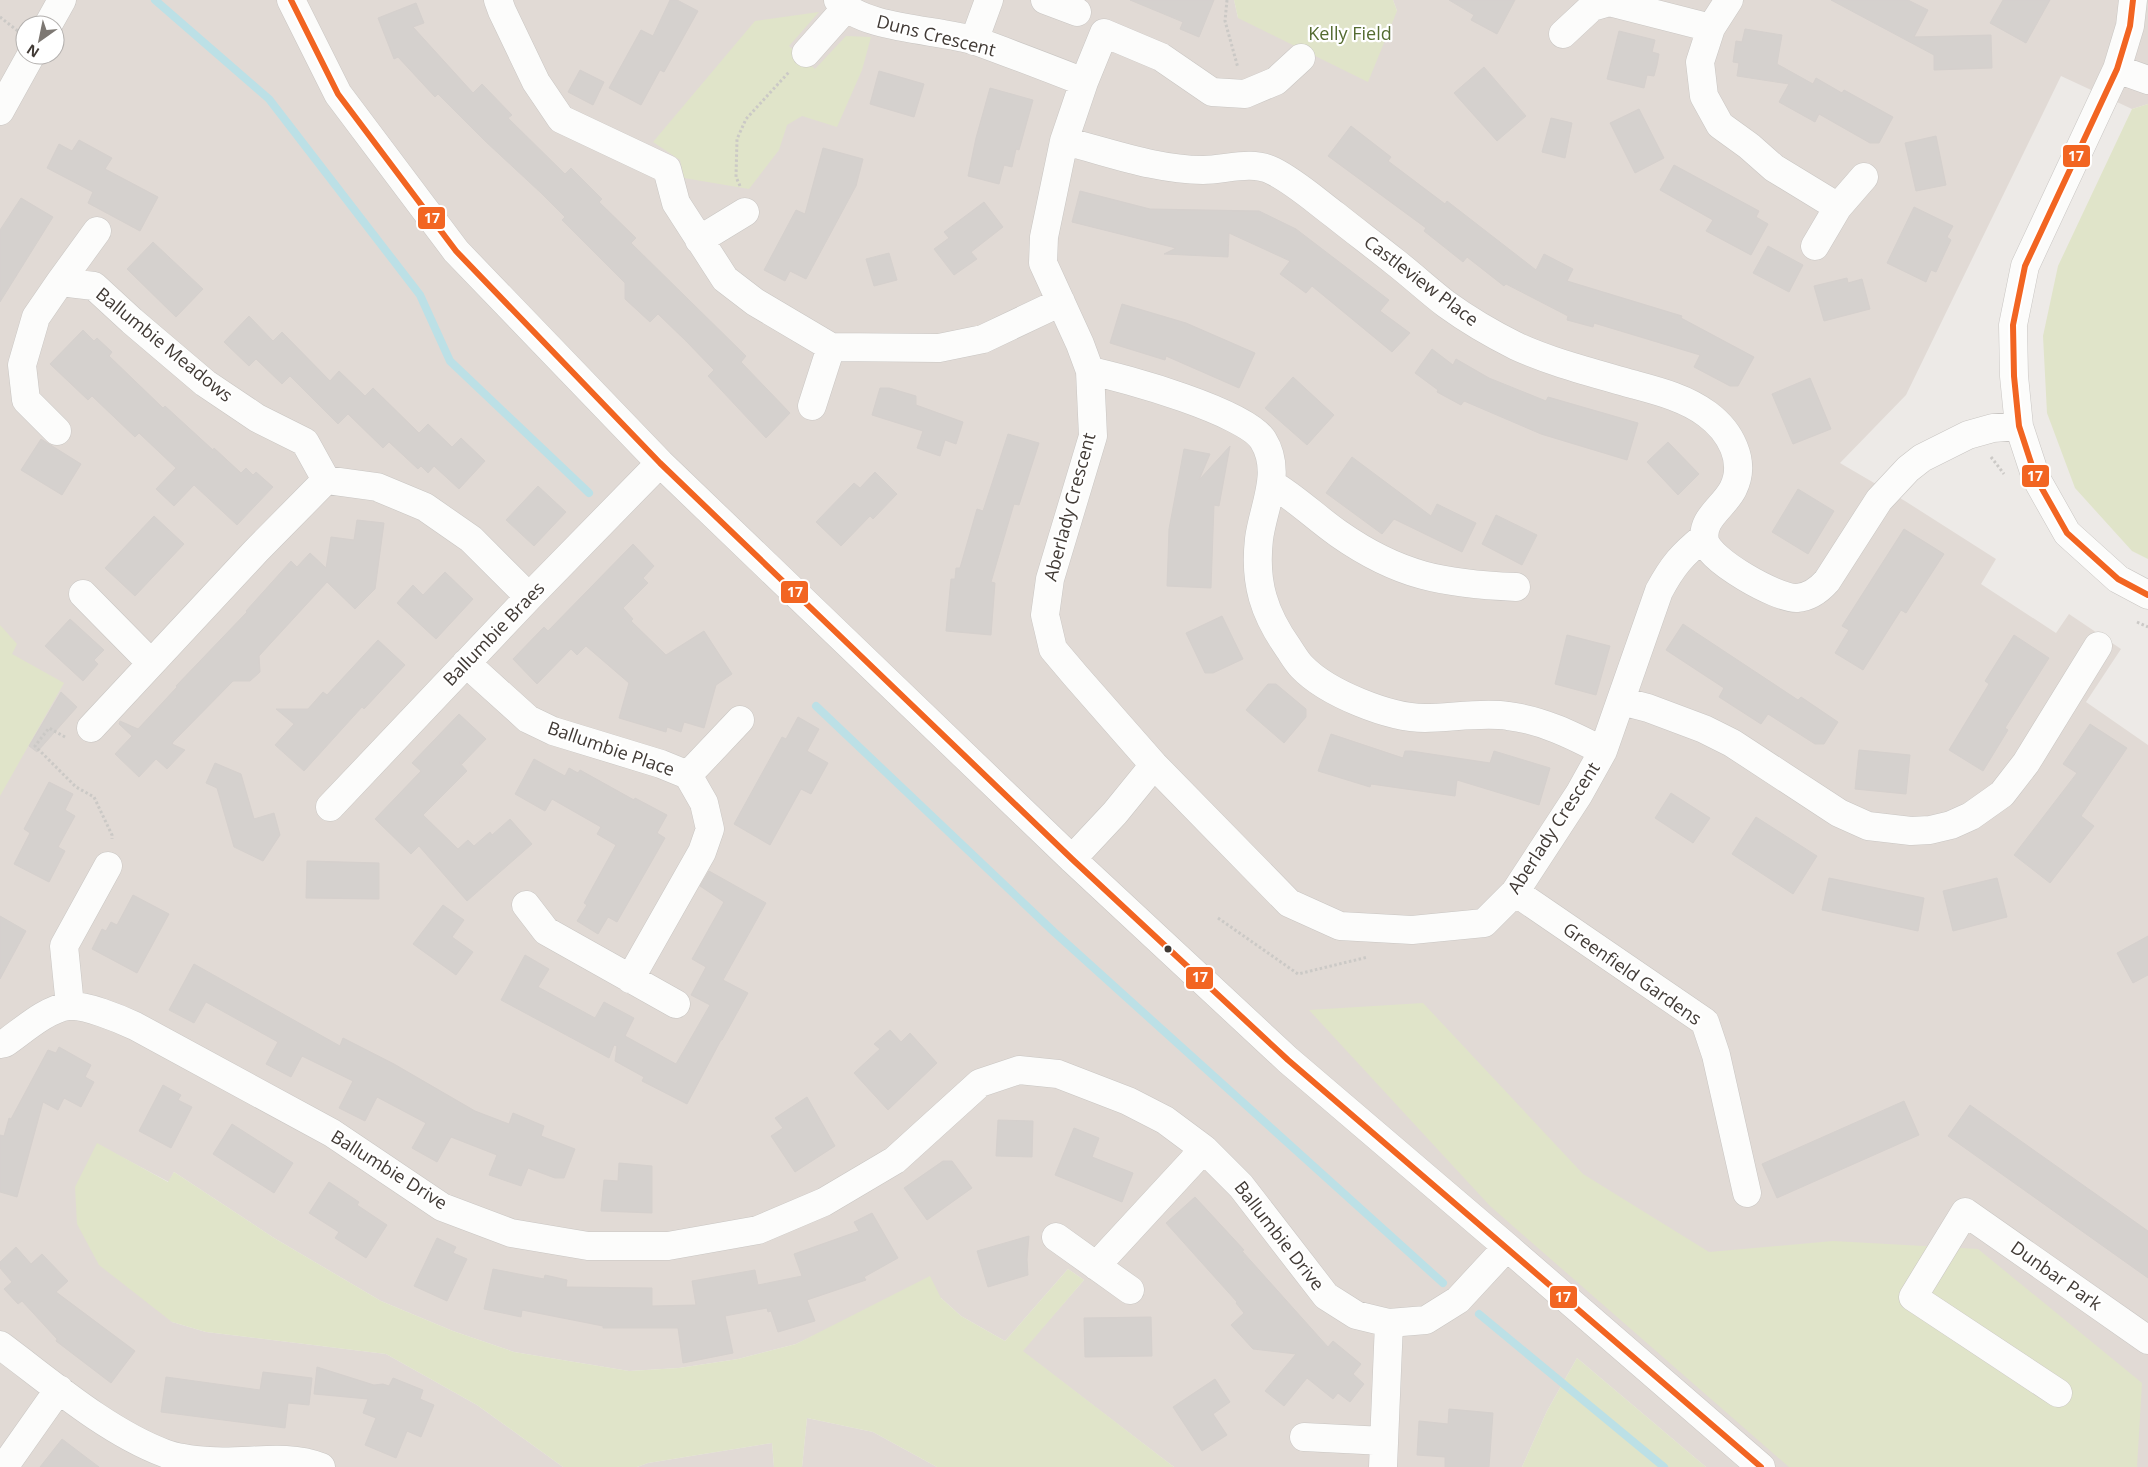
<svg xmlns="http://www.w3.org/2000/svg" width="2148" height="1467" font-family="'Open Sans',sans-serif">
  <rect width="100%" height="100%" fill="#edeae7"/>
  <path fill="#e1dad5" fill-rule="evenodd" d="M0,0H1234L1238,18L1397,11L1393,0H2148V104L2132,109L2061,76L1906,395L1840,463L1905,501L1996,559L1981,584L2056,633L2069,614L2121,649L2086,702L2148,745V1467H1706L1577,1358L1547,1411L1522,1467H1174L1022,1351L1084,1280L1068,1269L1005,1341L961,1316L941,1298L863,1312L796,1344L738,1359L679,1368L629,1371L514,1352L453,1331L381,1301L274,1238L174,1172L169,1182L97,1144L172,1322L206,1332L386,1354L477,1405L563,1467H0ZM25,25H55V55H25Z
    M807,1418L873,1432L937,1467H802Z
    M772,1443L774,1467H637L648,1463Z"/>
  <path fill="#e0e4c9" d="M1234,0H1393L1397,11L1368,82L1238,18Z
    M819,12L789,46L815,69L846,36L871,37L862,70L837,127L802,116L787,125L779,150L749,189L684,178L680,160L653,142L755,21Z
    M2148,104V559L2132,551L2075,488L2047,413L2043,336L2058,266L2132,109Z
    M0,625L17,644L12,654L64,683L0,796Z
    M1423,1003L1583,1174L1709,1252L1833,1241L1978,1249L2142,1383L2137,1467H1789L1490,1206L1309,1010Z
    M97,1143L168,1182L174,1172L274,1238L381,1301L453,1331L514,1352L629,1371L679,1368L738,1359L796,1344L930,1276L941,1298L961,1316L1005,1341L1068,1269L1084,1280L1023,1351L1174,1467H937L873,1432L807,1418L802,1467H774L772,1443L648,1463L637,1467H563L477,1405L386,1354L206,1332L172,1322L99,1265L77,1224L75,1187Z
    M1577,1358L1706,1467H1522L1547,1411Z"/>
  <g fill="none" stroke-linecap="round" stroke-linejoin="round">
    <path stroke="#bce0e6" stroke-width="8" d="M155,0L269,99L420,295L450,361L589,493
      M816,706L1054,932L1443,1283
      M1479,1314L1664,1467"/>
  </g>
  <path fill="#d5d1ce" stroke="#d5d0cd" d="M670,0H677L698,11L664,72L660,70L641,105L609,88L641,30L653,36Z
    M1130,0H1214L1199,37L1180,29L1183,22Z
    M1449,0H1515L1497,34L1471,20L1474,15Z
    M1831,0H1908L1928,10L1914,37L1991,35L1992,68L1934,70V55Z
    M2003,0H2050L2026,43L1990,23Z
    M416,3L424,23L413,27L473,93L482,84L512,115L508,118L565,174L571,168L602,199L599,202L636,238L631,243L746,356L741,362L790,413L766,438L708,376L714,370L686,341L658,314L650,322L625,299V283L562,220L565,217L541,193L485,141L438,94L435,97L398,57L394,59L378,18Z
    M1745,29L1782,35L1777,64L1813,84L1816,78L1842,93L1844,90L1893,117L1879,143H1870L1819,114L1815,122L1779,102L1789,84L1737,76L1739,63L1733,62L1736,41L1742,42Z
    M1619,31L1655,40L1652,52L1659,54L1657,65L1654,76L1647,75L1644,88L1607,79Z
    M1484,67L1526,116L1497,141L1454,93Z
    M580,70L604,82L593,105L568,92Z
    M879,71L924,84L914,117L870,104Z
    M990,88L1033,100L1019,150L1016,149L1012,167L1004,165L999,184L968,176L976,138Z
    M1639,109L1664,158L1635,173L1610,123Z
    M1551,118L1572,123L1565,158L1542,152Z
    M1351,126L1391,157L1388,161L1445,204L1447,201L1536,270L1544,254L1573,269L1567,281L1682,316L1681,318L1754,357L1738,386H1730L1694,367L1700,355L1594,323L1593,327L1567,320L1568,316L1506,284L1504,286L1467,257L1463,262L1424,231L1426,228L1328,156Z
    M1936,136L1946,185L1916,191L1905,143Z
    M79,140L112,158L105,169L158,197L140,231L88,203L93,192L47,168L59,144L72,151Z
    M823,148L863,159L856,186L806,279L790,271L785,281L764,270L796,210L805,214Z
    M1674,165L1759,211L1756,217L1768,224L1751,255L1706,231L1713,220L1660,190Z
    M1080,191L1150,209L1259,211L1296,229L1389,300L1380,311L1410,333L1392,352L1312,286L1306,293L1280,274L1290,261L1229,233L1228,257L1164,254L1176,248L1072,222Z
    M21,198L53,217L0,302V230Z
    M984,202L1003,227L971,252L977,259L954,275L934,249L949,238L944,232Z
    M1914,207L1953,226L1947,237L1951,240L1936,272L1931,270L1926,282L1887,263Z
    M153,242L203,289L176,317L127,269Z
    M1768,246L1803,265L1789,292L1753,273Z
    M889,253L897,280L874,286L866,259Z
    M1847,278L1848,283L1862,279L1870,309L1824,321L1814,286Z
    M1122,304L1186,323L1255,353L1239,388L1166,356L1165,360L1110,343Z
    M249,316L273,341L282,332L330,381L339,371L365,396L373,388L419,433L428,424L452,447L461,438L485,461L459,489L434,466L428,473L421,466L418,469L389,442L383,448L348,414L338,424L290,376L282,384L256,359L249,366L224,342Z
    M83,330L94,341L97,338L112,352L109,356L163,408L165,406L213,450L214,448L241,473L246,468L253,475L256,472L273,487L237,525L194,485L174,506L156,489L176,468L139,433L135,437L92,396L88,400L50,364Z
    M1432,349L1453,365L1456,359L1489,378L1546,401L1548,397L1638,423L1627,460L1541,434L1464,401L1461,405L1437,392L1438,390L1415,373Z
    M1293,377L1334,415L1307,445L1265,408Z
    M1810,378L1831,429L1793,444L1772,394Z
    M880,388H889L916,396V405L963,422L956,444L945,440L940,456L917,448L923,431L872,415Z
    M1008,434L1039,443L1019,505L1014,504L991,582L995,583L991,635L946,631L951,579H955L956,568H960L977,509L983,511Z
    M41,439L81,464L62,495L21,470Z
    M1668,442L1699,474L1678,495L1647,462Z
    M1230,446L1219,506L1214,505L1211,588L1167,586L1169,529L1184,449L1210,454L1199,480Z
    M1352,457L1431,516L1437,504L1476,523L1462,552L1394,519L1382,534L1326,493Z
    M875,472L897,494L873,519L870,516L841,546L816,522L854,483L860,488Z
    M538,486L566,512L534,546L506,520Z
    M1798,489L1834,511L1808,554L1772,532Z
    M1496,515L1537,535L1522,565L1482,544Z
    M154,516L184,544L135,596L105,568Z
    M357,520L384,523L375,589L355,609L327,582L259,656L260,672L250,681H233L173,742L172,744L185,750L167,769L156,759L139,777L115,754L132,736L119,724L120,721L138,729L177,687L176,686L247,612L246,611L291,561L297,567L310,553L326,568L331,537L354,540Z
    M1904,529L1944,554L1906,613L1901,610L1863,670L1835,653L1849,630L1842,626Z
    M633,544L654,566L643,578L648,583L623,608L633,619L631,621L666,655L704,631L732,674L716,685L704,728L684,722L681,732L667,727L666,732L619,718L629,683L586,646L577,655L571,649L537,684L513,659L544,627L548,631Z
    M445,572L473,599L436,639L397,603L413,585L423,595Z
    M1222,616L1243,659L1213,673H1205L1186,633Z
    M70,619L104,650L94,660L98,664L83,681L45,646Z
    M1683,624L1798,700L1801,697L1838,722L1824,744H1815L1768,714L1761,724L1719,697L1724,688L1666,650Z
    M1567,635L1610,646L1596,695L1555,684Z
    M2014,635L2049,658L2005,728L2008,730L1983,771L1949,750L1989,684L1985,681Z
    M378,640L405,665L364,709L362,707L304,771L275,745L294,724L276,709H308L323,692L327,695Z
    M1268,684H1276L1306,709V717L1284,743L1246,710Z
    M61,692L77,707L37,752L29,746Z
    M459,714L486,739L462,764L459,762L467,771L423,815L458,849L468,840L474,846L490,832L492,835L510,819L532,844L467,901L419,846L411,854L375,819L421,771L412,763Z
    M798,717L819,729L807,751L828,763L811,794L801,789L770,845L734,824L782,737L786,739Z
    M2090,724L2127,748L2081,816L2094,826L2050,883L2014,855L2077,773L2063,764Z
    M1331,734L1403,758L1405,751H1411L1490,763L1494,751L1550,768L1539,805L1457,780L1455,796L1371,784L1370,787L1318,771Z
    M1859,750L1910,755L1906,794L1855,789Z
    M534,759L565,776L569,768L578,773L580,770L634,800L635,798L667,815L657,833L665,838L617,922L608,917L598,934L577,921L587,905L584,903L616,845L597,834L601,827L552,799L545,811L515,794Z
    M215,763L241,774L254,819L274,813L280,835L263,861L234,847L217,788L206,783Z
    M49,782L73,794L65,810L75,816L58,847L65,851L49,882L14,864L30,833L24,829Z
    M1671,793L1710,818L1693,843L1655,818Z
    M1756,817L1817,856L1793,894L1732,854Z
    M307,861L379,863V899L306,898Z
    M709,871L766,903L723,980L748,993L722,1040H721L687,1104L642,1081L644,1077L615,1061L617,1046L614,1045L609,1058L501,1000L525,955L549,969L538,987L595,1018L604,1002L634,1018L625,1036L676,1064L710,1005L691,995L706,967L692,959L724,902L700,886Z
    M1829,878L1924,898L1918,931L1822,910Z
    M1997,878L2007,917L1953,931L1943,891Z
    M133,895L169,914L137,973L92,949L102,929L106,931L111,922L117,925Z
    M443,905L464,920L452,937L473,952L456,975L413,944Z
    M0,916L26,931L0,979Z
    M2148,936V975L2133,983L2117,953Z
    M194,964L340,1046L343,1038L394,1064L475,1111L509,1124L513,1113L544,1126L541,1136L575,1149L564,1178H555L528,1168L521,1186L489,1175L497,1155L451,1137L437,1162L412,1148L426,1123L377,1097L365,1121L339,1108L353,1081L302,1056L291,1077L266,1064L278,1042L206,1002L194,1023L169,1010Z
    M890,1030L901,1042L910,1033L937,1063L888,1110L854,1073L880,1049L874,1044Z
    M59,1047L91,1065L85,1077L94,1082L81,1107L64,1098L58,1110L43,1102L17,1197L0,1192V1135L4,1136L9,1118L11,1119L48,1050L56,1053Z
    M163,1085L181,1095L178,1100L192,1107L171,1148L139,1131Z
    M807,1097L835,1146L795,1172L771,1136L783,1128L775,1118Z
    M1904,1101L1919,1135L1777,1198L1762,1164Z
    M1970,1105L2148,1231V1278L1948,1136Z
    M998,1120L1033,1121L1032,1157L996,1156Z
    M232,1124L293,1163L274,1193L213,1154Z
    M1074,1128L1099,1138L1092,1157L1133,1173L1122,1202L1055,1175Z
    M943,1161H952L972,1188L927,1220L904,1188Z
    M619,1163L652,1166V1213L601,1211L604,1180L618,1181Z
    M329,1182L359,1202L357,1205L387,1225L366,1258L335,1238L339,1232L309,1213Z
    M1195,1197L1244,1250L1242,1251L1328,1347L1333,1341L1361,1364L1353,1374L1364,1384L1350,1402L1338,1393L1333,1399L1307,1378L1284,1406L1265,1391L1296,1354L1253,1349L1231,1325L1244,1313L1236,1303L1237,1302L1166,1223Z
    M872,1213L898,1258L864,1277L866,1280L807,1300L815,1321L778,1332L771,1311L768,1312L767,1308L725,1316L733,1353L683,1363L678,1328H603V1326L522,1310L521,1317L484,1309L493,1269L544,1279L545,1275L567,1280L566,1287L652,1288V1306L696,1305L692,1281L755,1270L758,1285L802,1276L794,1254L859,1231L854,1222Z
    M1029,1236L1027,1259L1028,1275L988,1287L977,1251Z
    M437,1238L456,1247L453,1253L467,1259L447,1301L414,1286Z
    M16,1247L31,1264L42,1254L68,1281L56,1292L135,1351L111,1383L56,1341L57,1339L22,1301L18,1304L4,1289L12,1282L0,1268V1262Z
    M1151,1317L1152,1356L1085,1357L1084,1318Z
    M317,1367L374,1385L383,1384L389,1386L393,1378L423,1390L420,1399L434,1405L421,1437L407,1431L396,1458L365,1445L376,1418L363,1413L368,1399L314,1394Z
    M263,1372L312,1378L309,1405L288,1403L285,1428L161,1412L166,1377L260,1390Z
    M1215,1379L1230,1402L1213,1414L1227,1435L1202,1451L1173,1407Z
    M1449,1409L1493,1413L1489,1467H1445V1457L1417,1455L1419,1421L1448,1424Z
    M62,1439L99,1467H40Z"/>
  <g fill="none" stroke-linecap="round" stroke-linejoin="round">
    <g stroke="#c9c6c3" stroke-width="29">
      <path id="minor" d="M291,0L338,94L456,251L660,463L1072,859L1288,1060L1507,1247L1761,1467
        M498,0L502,11L536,82L561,119L667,169L676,203L725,279L755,302L831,347L939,348L983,339L1061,302
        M838,0C863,30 939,29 976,41C1012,54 1048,68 1084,82
        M1045,0L1077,12
        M1729,0L1711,28L1700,62L1704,96L1720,125L1749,146L1774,168L1838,207
        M2133,0L2130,26L2117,69L2025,266L2013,325L2014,376L2019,426L2036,478L2067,533L2118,579L2148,595
        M48,25L62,0
        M1563,34L1592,7L1609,2L1711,28
        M974,41L989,0
        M806,53L845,9
        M1301,58L1276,81L1245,94L1212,92L1161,57L1104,33L1084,82L1064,141L1044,237L1043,263L1080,344L1090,371L1093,436L1050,579L1045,615L1053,649L1075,675L1154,765L1289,903L1340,926L1412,930L1484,923L1515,892L1579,794L1603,751L1659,591C1673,565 1682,555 1704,537
        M2117,69L2148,80
        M0,111L31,55
        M1064,141C1109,152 1156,170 1203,170C1226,170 1251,160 1273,171C1295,182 1315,200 1335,215C1355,231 1375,246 1395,262C1413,276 1429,291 1446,304C1468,320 1492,334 1516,346C1553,363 1594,373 1632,384C1658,391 1686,398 1707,414C1730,431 1747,461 1733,489C1724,507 1700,519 1705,541C1709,560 1777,599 1797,598C1810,597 1819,590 1827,581L1879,500L1908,469L1922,458L1968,435L1993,428L2019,426
        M699,240L745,212
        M1815,246L1838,207L1864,177
        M60,282L97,231
        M1090,371C1125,378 1246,412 1263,440C1283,472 1263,507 1259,539C1254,583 1264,614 1289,649C1293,655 1297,662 1302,667C1327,693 1389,718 1425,718C1450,718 1483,712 1508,716C1542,720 1572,735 1603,751
        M812,406L831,347
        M57,431L26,400L22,365L36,317L60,282L94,286L132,321L205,383L257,418L305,442L326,480
        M1272,484C1296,498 1316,518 1339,534C1399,576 1444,584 1516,587
        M83,594L151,663
        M466,663L528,719L553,731L661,764L688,775L704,803L710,829L702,852L630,979
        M1621,701L1648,708L1704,729L1732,743L1839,813L1868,826L1911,831L1930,830L1951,825L1971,816L2002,794L2026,763L2098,646
        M91,728L256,551L326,480L377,487L425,507L471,539L529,597
        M688,775L740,720
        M330,807L529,597L660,463
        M1072,859L1115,813L1154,765
        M1515,892L1705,1022L1716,1055L1747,1193
        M526,905L546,931L676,1004
        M70,1006L64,946L108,866
        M0,1044L5,1043C24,1030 45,1010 68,1006C84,1004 120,1019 135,1026L332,1133L442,1207L511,1233L588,1246H668L758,1230L824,1202L895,1160L980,1083L1019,1070L1058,1074L1128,1101L1165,1120L1204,1149L1241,1186L1326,1296L1356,1315L1389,1323L1426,1320L1458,1300L1507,1247
        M1056,1237L1130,1290
        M1096,1266L1204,1149
        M0,1345C50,1382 106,1431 164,1453C177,1458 195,1460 209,1461C246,1464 286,1453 321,1467
        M2058,1393L1913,1297L1965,1212L2148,1340
        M1304,1437L1384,1441
        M4,1467L59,1389
        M1383,1467L1389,1323"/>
    </g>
    <path stroke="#cbc9c6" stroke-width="3" stroke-dasharray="2.5 2.5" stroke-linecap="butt" d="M1227,0L1225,21L1238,68
      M0,17L19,32
      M740,186L736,177L737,139L746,119L789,72
      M1991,457L2004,474
      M2137,622L2148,627
      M65,737L49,728L35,746L76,787L94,797L112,835V839
      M1218,918L1298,974L1368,957"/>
    <use href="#minor" stroke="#fcfcfb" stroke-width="28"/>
    <g stroke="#fff" stroke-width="10">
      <path id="bus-1" d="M291,0L338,94L456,251L660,463L1072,859L1288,1060L1761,1467
        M2133,0L2130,26L2117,69L2025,266L2013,325L2014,376L2019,426L2036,478L2067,533L2118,579L2148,595"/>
    </g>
    <use href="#bus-1" stroke="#f26522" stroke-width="6"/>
  </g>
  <circle fill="#413a35" stroke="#fff" stroke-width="2" cx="1168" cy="949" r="4.5"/>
  <g text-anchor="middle" stroke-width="4.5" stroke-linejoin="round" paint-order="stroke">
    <g font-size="18" fill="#546b30" stroke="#fff">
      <text x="1350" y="40">Kelly Field</text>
    </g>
    <g font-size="18" fill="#413a35" stroke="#fff">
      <text transform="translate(936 36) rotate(14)" y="6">Duns Crescent</text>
      <text transform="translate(1421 281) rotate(37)" y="6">Castleview Place</text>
      <text transform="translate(164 345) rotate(39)" y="6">Ballumbie Meadows</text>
      <text transform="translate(1070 507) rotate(-75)" y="6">Aberlady Crescent</text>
      <text transform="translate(494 634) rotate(-46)" y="6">Ballumbie Braes</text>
      <text transform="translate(611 749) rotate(19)" y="6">Ballumbie Place</text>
      <text transform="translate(1554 828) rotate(-57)" y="6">Aberlady Crescent</text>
      <text transform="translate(1632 974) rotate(35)" y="6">Greenfield Gardens</text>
      <text transform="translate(389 1170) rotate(32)" y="6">Ballumbie Drive</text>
      <text transform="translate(1279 1236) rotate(52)" y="6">Ballumbie Drive</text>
      <text transform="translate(2056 1276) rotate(35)" y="6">Dunbar Park</text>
    </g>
  </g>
  <g stroke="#fff" stroke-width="2">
    <rect x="2062" y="144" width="29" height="24" rx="5" fill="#f26522"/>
    <rect x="417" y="206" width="29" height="24" rx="5" fill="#f26522"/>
    <rect x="2021" y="464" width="29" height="24" rx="5" fill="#f26522"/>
    <rect x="780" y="580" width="29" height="24" rx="5" fill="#f26522"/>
    <rect x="1185" y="966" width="29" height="24" rx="5" fill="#f26522"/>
    <rect x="1549" y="1285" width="29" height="24" rx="5" fill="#f26522"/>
  </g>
  <g font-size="14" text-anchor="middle" font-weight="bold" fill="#fff">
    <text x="2076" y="161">17</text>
    <text x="432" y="223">17</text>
    <text x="2035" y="481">17</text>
    <text x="795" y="597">17</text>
    <text x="1200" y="982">17</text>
    <text x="1563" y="1302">17</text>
  </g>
  <g transform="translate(40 40) rotate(213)"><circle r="24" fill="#ffffff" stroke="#b3b0ae"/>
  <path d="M0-4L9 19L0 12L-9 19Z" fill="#7d7873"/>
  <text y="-8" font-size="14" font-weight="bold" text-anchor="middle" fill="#413a35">N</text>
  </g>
</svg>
